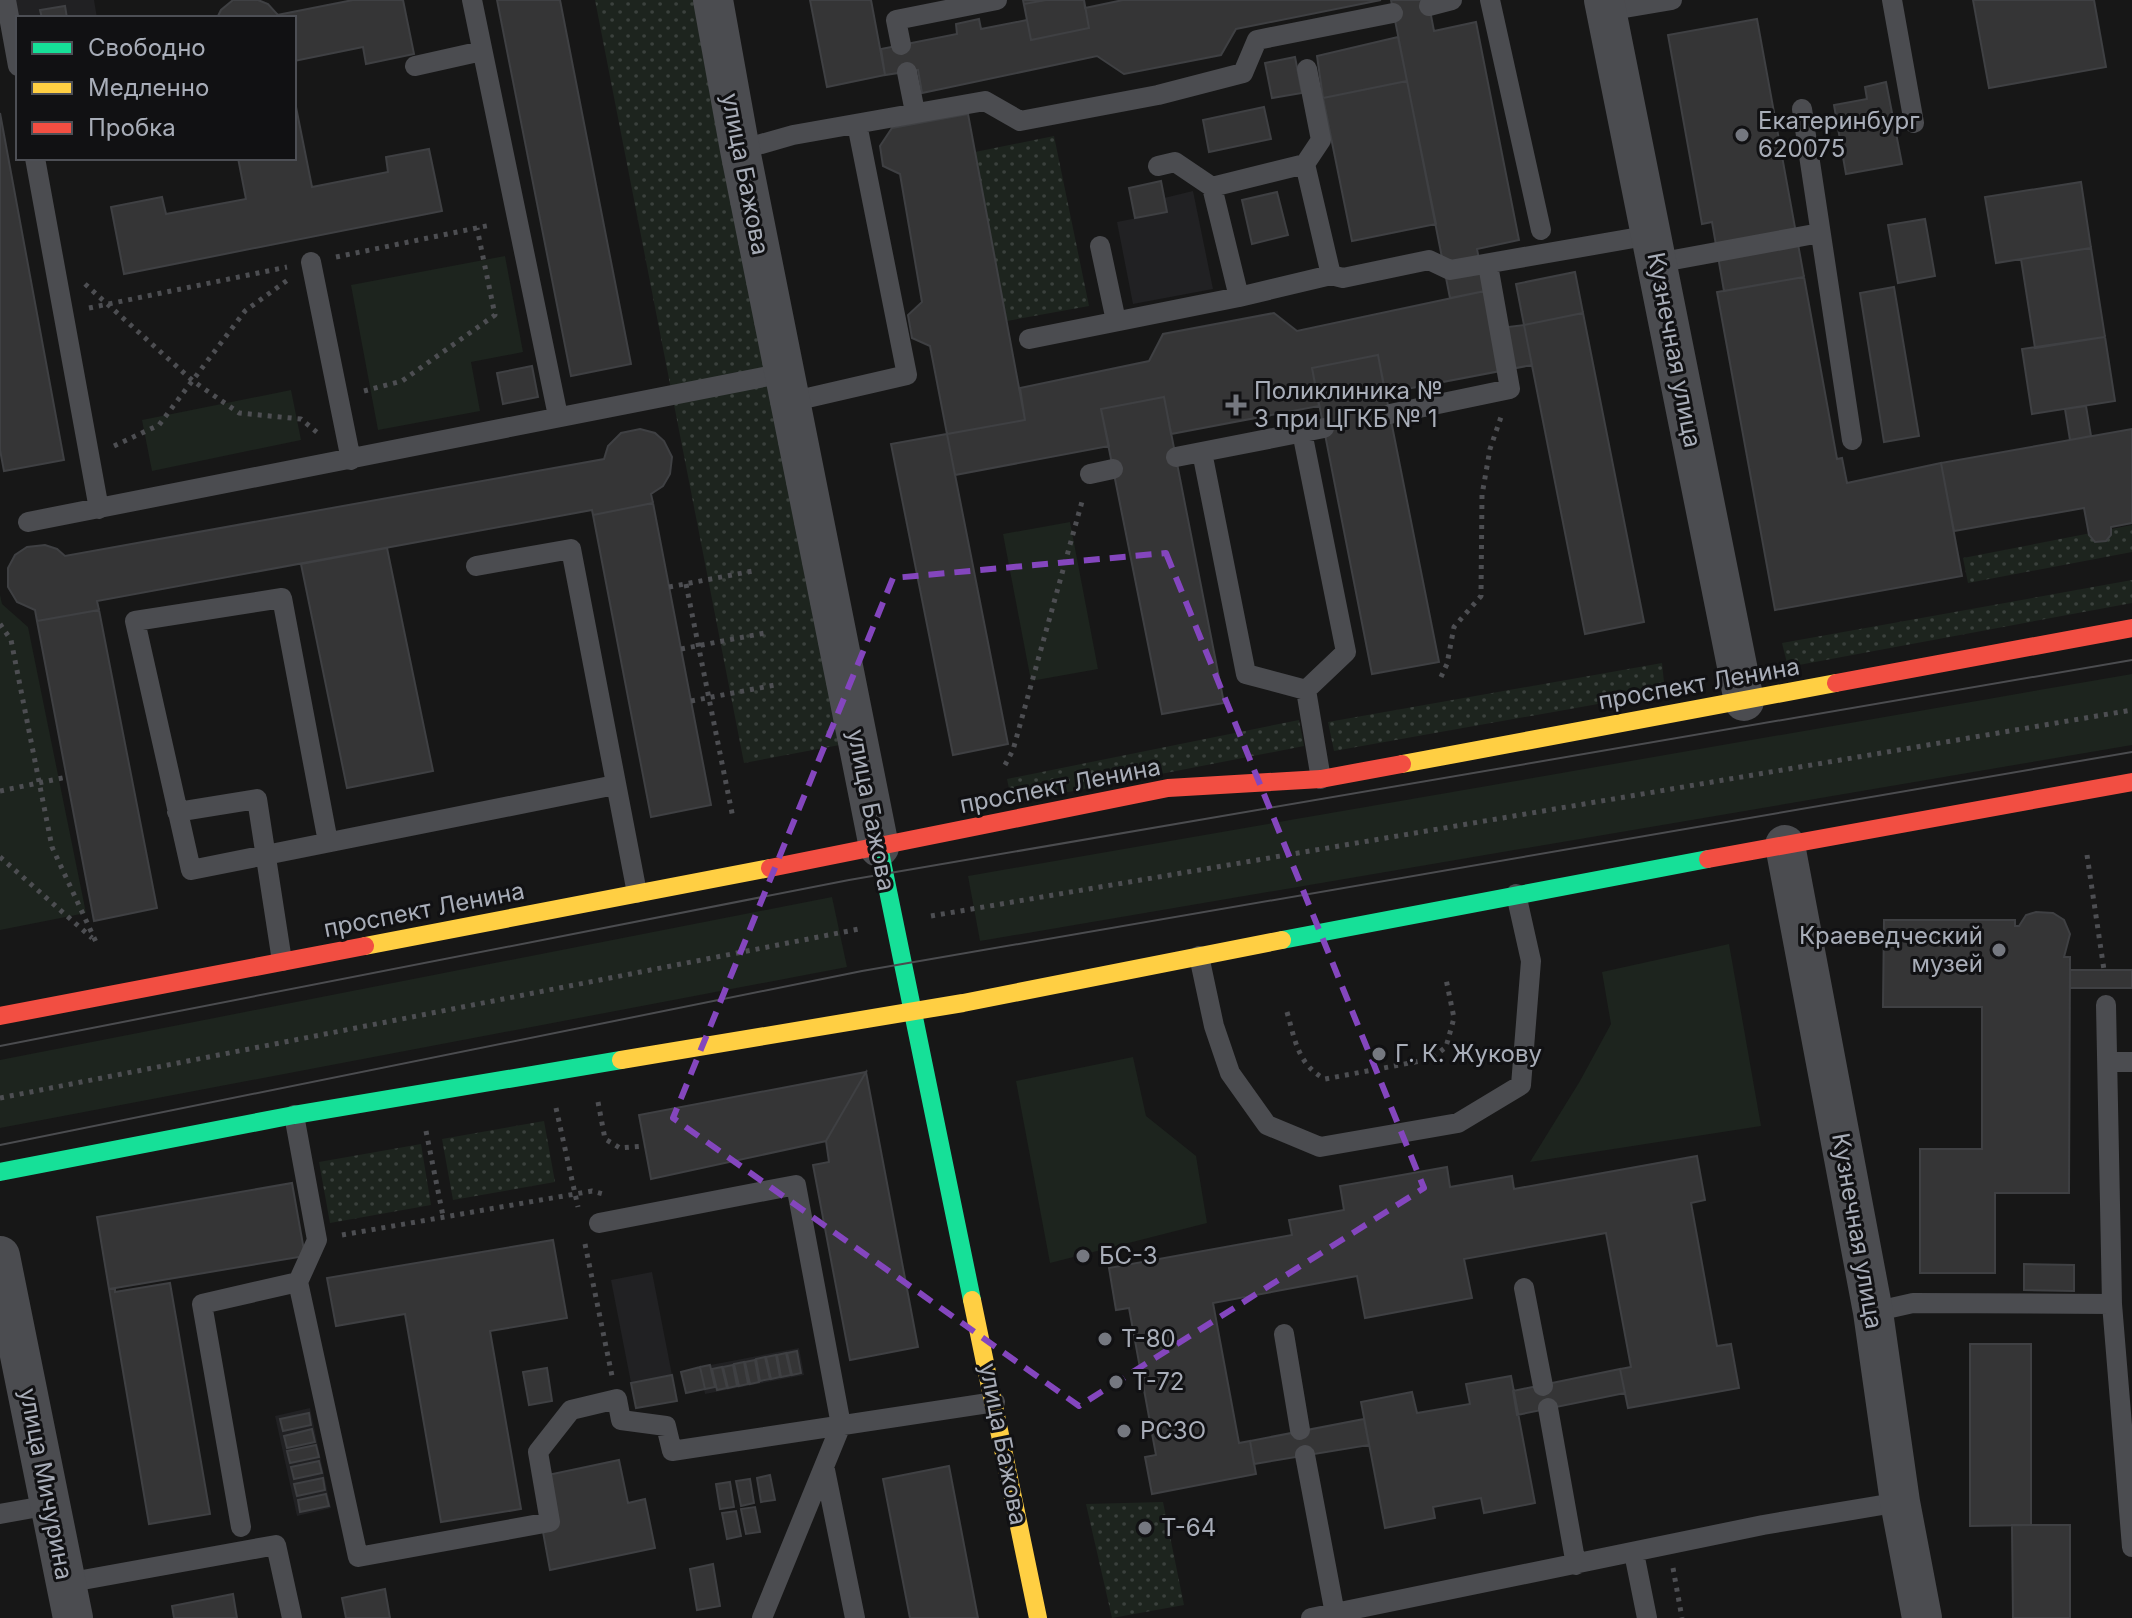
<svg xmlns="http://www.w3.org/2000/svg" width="2132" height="1618" font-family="Inter,sans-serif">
  <defs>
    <pattern id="grass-dots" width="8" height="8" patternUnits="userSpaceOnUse" patternTransform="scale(2)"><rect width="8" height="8" fill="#1d241e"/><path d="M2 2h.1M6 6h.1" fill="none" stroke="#3b413d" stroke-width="1.8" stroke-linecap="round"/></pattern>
  </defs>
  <rect width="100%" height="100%" fill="#171717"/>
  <path fill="#212123" d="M10,0H94L97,18H18Z
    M1193,191L1213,289L1133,304L1117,222L1167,212L1164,198Z
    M652,1272L672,1375L631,1383L611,1280Z
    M799,1348L804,1375L705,1394L700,1367Z
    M310,1408L331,1508L297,1516L275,1416Z"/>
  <path fill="url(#grass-dots)" d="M595,0H694L845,744L744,763Z
    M1054,136L1089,306L1007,321L975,152Z
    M2132,525V552L1968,583L1963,558Z
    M2132,580V603L1788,667L1782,643Z
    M1662,663L1665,692L1334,751L1328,722Z
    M1299,720L1304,746L1012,803L1007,779Z
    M544,1121L555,1182L453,1200L442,1139Z
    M421,1144L431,1205L330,1223L319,1162Z
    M1163,1502L1184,1605L1112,1618L1086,1504Z"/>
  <path fill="#1d241e" d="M505,256L523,352L471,362L480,411L378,430L351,285Z
    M291,390L301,440L152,471L142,420Z
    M1070,522L1098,669L1031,681L1003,534Z
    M0,595L2,604L28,627L86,913L0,930Z
    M2132,674V745L980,941L968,876Z
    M832,897L847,967L0,1128V1060Z
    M1729,944L1761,1126L1530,1162L1580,1081L1611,1024L1602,972Z
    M1133,1057L1146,1116L1196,1156L1207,1223L1050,1263L1016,1081Z"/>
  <path fill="#353536" stroke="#3f4043" stroke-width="2" d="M233,0H258L268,4L278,15L262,18H217L221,10Z
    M353,0H403L414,54L366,64L363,47L294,61V18H262Z
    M497,0H560L631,364L571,376Z
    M810,0H871L885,75L827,87Z
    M1023,0H1084L1089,28L1031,40Z
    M1046,0H1084L1085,8L1123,0H1381L1236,29L1221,55L1124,74L1097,56L922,93L918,70L885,75L881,49L957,34L956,24L979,19L981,29L1027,20L1024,4Z
    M1391,0H1428L1434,31L1476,22L1519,240L1477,249L1485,291L1450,298Z
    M1973,0H2094L2106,67L1989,88Z
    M65,6L67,18H42L40,10Z
    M1757,19L1804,277L1724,291L1712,222L1702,224L1668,35Z
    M1398,37L1407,81L1323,98L1317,56Z
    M1295,57L1302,93L1272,98L1265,63Z
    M1407,81L1436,224L1352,241L1323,98Z
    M1886,82L1902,164L1846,174L1834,105L1867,99L1865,87Z
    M294,97L312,187L388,172L386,157L429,149L442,211L124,274L111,207L162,197L166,214L246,199L238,158H294Z
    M1264,107L1271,139L1209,152L1203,120Z
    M0,113L64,460L4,471L0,450Z
    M968,114L1025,420L947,434L930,346L912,338L908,315L922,302L900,174L883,166L880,146L892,128Z
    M1161,181L1167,212L1135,218L1129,188Z
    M2081,182L2091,248L1996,263L1985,197Z
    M1277,192L1288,235L1252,244L1242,200Z
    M1925,219L1935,276L1898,283L1888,225Z
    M2091,248L2105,337L2035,348L2021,259Z
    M1575,272L1583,313L1524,325L1516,284Z
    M1804,277L1837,459L1842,458L1847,483L1941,463L1962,576L1775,610L1717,292Z
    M1894,287L1919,436L1884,442L1860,293Z
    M1485,291L1492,329L1524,325L1532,365L1385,393L1378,355L1312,368L1319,406L1171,434L1164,397L1101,409L1109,446L955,475L947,434L1025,420L1020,388L1149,361L1163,334L1274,313L1297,331Z
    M1583,313L1644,622L1585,634L1524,325Z
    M2105,337L2115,401L2032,414L2022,349Z
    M1378,355L1439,662L1372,674L1312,368Z
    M532,366L538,397L503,404L497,373Z
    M1164,397L1224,703L1162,714L1101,409Z
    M2086,406L2091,436L2070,440L2065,409Z
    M640,429L655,433L664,441L672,457L670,474L663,486L651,494L653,503L593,515L592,510L97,601L99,610L37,621L35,610L17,602L8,587V568L15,555L27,547L45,545L57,549L65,556L604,459L608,446L621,433Z
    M2132,429V523L2111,527V535L2106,541L2095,542L2089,535L2084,508L1954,531L1941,463Z
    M947,434L1008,744L953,755L891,444Z
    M653,503L711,805L651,817L593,515Z
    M387,548L433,771L347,788L301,564Z
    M99,610L157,908L94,921L37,621Z
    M2036,912L2053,913L2064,920L2070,934L2064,957H2070L2069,1193H1995V1273H1920V1149H1982V1007H1883L1884,920H2015V926H2019L2026,915Z
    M2070,970H2132V988H2070Z
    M866,1072L826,1141L651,1179L639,1115Z
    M866,1072L918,1347L850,1360L813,1165L829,1162L826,1141Z
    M1697,1156L1705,1200L1691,1203L1717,1346L1731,1344L1739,1388L1628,1408L1620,1369L1631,1367L1606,1233L1464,1259L1472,1298L1365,1318L1357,1276L1213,1303L1239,1443L1250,1441L1256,1474L1152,1494L1145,1457L1156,1455L1129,1308L1116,1310L1109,1268L1292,1235L1289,1220L1344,1210L1340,1186L1447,1167L1450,1187L1512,1176L1514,1189Z
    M292,1183L305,1256L109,1289L97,1217Z
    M553,1240L567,1318L490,1331L521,1509L441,1522L405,1314L336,1326L327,1278Z
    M2024,1264L2074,1265V1291L2024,1290Z
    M170,1283L210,1514L149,1524L109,1289H115V1292Z
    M1970,1344H2031V1525L1970,1526Z
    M797,1351L801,1373L792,1375L787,1353Z
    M786,1353L791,1375L781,1377L777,1355Z
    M776,1355L780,1377L771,1379L766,1357Z
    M765,1357L770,1379L760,1381L756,1359Z
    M755,1360L759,1382L750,1384L745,1362Z
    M744,1362L748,1384L739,1386L734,1364Z
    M710,1365L715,1387L705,1389L700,1367Z
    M733,1365L737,1386L728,1388L723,1367Z
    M700,1367L705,1389L686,1393L681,1372Z
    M722,1367L727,1388L717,1390L712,1369Z
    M547,1368L552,1401L529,1405L523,1372Z
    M1620,1369L1625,1393L1517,1415L1513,1391Z
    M672,1375L677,1401L636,1408L631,1383Z
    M1511,1376L1535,1503L1484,1513L1481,1498L1433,1507L1435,1518L1385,1528L1361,1402L1412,1392L1417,1413L1470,1404L1466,1384Z
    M309,1413L311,1425L283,1431L280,1419Z
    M1364,1419L1369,1445L1254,1464L1250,1441Z
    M312,1429L315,1442L287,1448L284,1436Z
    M316,1445L319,1457L290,1463L287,1451Z
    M619,1460L628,1503L645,1499L655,1548L550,1570L543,1532V1476Z
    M319,1461L322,1473L294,1479L291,1467Z
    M949,1466L978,1618H910L883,1479Z
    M770,1475L775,1500L761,1502L757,1478Z
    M323,1478L325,1490L297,1496L294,1484Z
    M750,1479L754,1503L741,1506L736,1481Z
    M730,1482L734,1507L720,1509L716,1484Z
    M326,1494L329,1506L300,1512L298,1500Z
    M755,1507L760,1532L746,1534L741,1509Z
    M736,1511L741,1536L727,1539L722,1513Z
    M2012,1525H2070V1618H2013Z
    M713,1564L720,1606L697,1610L690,1569Z
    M385,1589L390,1618H346L342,1598Z
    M233,1594L237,1618H174L172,1606Z"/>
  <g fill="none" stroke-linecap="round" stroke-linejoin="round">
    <path stroke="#4d4e52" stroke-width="5" stroke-dasharray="4 6" stroke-linecap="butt" d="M336,257L491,225
      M85,284L193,381L239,413L301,419L319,434
      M89,308L287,267
      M364,391L402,381L495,315L477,228
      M114,446L159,425L245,311L289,279
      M686,584L733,818
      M669,587L753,571
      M0,624L11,640L52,847L96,942
      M681,649L765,633
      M1441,677L1447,664L1454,627L1481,596L1482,495L1490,449L1501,417
      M691,701L775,685
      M1005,765L1013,750L1083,498
      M0,791L67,777
      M2087,855L2104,970
      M0,857L92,938
      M931,916L2132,710
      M1287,1012C1295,1040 1298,1065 1325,1079L1431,1059L1446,1047L1454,1018L1446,979
      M0,1098L859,929
      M598,1102L605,1139L620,1148L645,1146
      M556,1108L578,1207
      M426,1131L443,1216
      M342,1235L592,1191L603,1194
      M585,1244L612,1376
      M1673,1568L1682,1618"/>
    <path stroke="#4b4c50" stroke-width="20" d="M6,0L18,66
      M472,0L558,416
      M1490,0L1541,230
      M1892,0L1914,123
      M1429,6L1452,0
      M1607,11L1672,0
      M901,45L896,20L997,0
      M415,66L482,51
      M907,72L915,112
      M1802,109L1852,440
      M740,150L793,135L985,101L1020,121L1158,95L1243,73L1257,40L1393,13
      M35,158L99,509
      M1305,164L1321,140L1307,69
      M1158,166L1175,162L1212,187L1239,297
      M1212,187L1305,164L1331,275
      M1100,246L1116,321
      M311,262L351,460
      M1657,263L1820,233
      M1029,339L1239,297L1331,275L1343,278L1429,260L1450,270L1651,235
      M790,402L907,375L857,124
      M1390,414L1510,389L1488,265
      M1202,452L1246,674L1306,690L1346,652L1302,432
      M1176,457L1324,428
      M1090,474L1113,469
      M28,522L784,373
      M476,566L571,549L637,893
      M1306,690L1321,779
      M177,812L257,799L282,961
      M328,842L282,598L135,621L191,870L615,785
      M1199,956L1214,1026L1230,1073L1267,1125L1320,1147L1458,1123L1521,1085L1531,961L1516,894
      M2106,1005L2112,1304L2132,1547
      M2109,1062H2132
      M294,1115L317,1240L298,1282L358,1557L550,1522L538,1452L571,1410L617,1399L621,1420L666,1426L672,1451L995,1402
      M599,1223L796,1185L841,1425L762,1618
      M1524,1288L1543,1386
      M1873,1312L1913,1303L2112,1304
      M1284,1334L1300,1430
      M1548,1408L1576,1565
      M1305,1455L1335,1614
      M825,1470L855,1618
      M0,1514L50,1505
      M241,1527L202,1304L298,1282
      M1634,1553L1647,1618
      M66,1583L276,1545L292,1618
      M1311,1618L1763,1525L1900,1502"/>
    <path stroke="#4b4c50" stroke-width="40" d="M713,0L740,150L879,847
      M1604,0L1744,701
      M1785,845L1873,1312L1900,1502L1922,1618
      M0,1256L73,1618"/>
    <path stroke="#16e098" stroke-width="18" d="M879,847L972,1300
      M1282,940L1708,859
      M0,1172L294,1115L621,1060"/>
    <path stroke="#ffcf43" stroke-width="18" d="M1402,764L1836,683
      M365,946L770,868
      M621,1060L963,1003L1282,940
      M972,1300L1038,1618"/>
    <path stroke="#f24e42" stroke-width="18" d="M1836,683L2132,628
      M1708,859L2132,782
      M770,868L1168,788L1321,779L1402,764
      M0,1016L365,946"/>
    <path stroke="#4b4c4f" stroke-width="2" d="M0,1046L849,880L2132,660
      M0,1145L862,971L2132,752"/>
  </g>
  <path fill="none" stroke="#8446be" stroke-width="6" stroke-dasharray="16 10" stroke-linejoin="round" d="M1166,553L1424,1188L1079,1406L673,1118L893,578Z"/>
  <g fill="#757880" stroke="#111113" stroke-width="3">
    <circle cx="1742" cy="135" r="8"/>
    <path d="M1232 393h8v8h8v8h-8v8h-8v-8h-8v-8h8z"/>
    <circle cx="1999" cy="950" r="8"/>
    <circle cx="1379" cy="1054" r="8"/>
    <circle cx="1083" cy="1256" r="8"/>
    <circle cx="1105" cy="1339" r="8"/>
    <circle cx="1116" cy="1382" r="8"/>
    <circle cx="1124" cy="1431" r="8"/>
    <circle cx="1145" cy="1528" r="8"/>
  </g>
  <g text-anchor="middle" stroke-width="6" stroke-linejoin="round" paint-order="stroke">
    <g font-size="24" fill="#a8adb8" stroke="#111113" text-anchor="start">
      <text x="1758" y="129">Екатеринбург<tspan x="1758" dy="28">620075</tspan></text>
      <text x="1254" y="399">Поликлиника №<tspan x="1254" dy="28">3 при ЦГКБ № 1</tspan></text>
      <text x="1983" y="944" text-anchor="end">Краеведческий<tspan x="1983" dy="28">музей</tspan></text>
      <text x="1395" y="1062">Г. К. Жукову</text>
      <text x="1099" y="1264">БС-3</text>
      <text x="1121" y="1347">Т-80</text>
      <text x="1132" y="1390">Т-72</text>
      <text x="1140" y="1439">РСЗО</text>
      <text x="1161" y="1536">Т-64</text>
    </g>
    <g font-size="24" fill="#a8adb8" stroke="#111113">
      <text transform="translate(745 174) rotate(79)" y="8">улица Бажова</text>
      <text transform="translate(1674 350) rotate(79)" y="8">Кузнечная улица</text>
      <text transform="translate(1699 684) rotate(-10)" y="8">проспект Ленина</text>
      <text transform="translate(1060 786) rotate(-11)" y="8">проспект Ленина</text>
      <text transform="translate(871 810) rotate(79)" y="8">улица Бажова</text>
      <text transform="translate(424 910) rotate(-11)" y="8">проспект Ленина</text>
      <text transform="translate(1857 1231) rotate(80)" y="8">Кузнечная улица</text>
      <text transform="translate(1003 1444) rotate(79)" y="8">улица Бажова</text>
      <text transform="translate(46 1484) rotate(79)" y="8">улица Мичурина</text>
    </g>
  </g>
  <rect x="16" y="16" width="280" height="144" fill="#111113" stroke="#4d4f55" stroke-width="2"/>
  <rect x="32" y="42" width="40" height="12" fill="#16e098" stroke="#4d4f55" stroke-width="2"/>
  <text x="88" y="56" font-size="24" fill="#a8adb8">Свободно</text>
  <rect x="32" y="82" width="40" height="12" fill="#ffcf43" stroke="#4d4f55" stroke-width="2"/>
  <text x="88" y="96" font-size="24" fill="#a8adb8">Медленно</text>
  <rect x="32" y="122" width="40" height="12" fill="#f24e42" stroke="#4d4f55" stroke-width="2"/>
  <text x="88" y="136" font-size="24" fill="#a8adb8">Пробка</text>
</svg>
